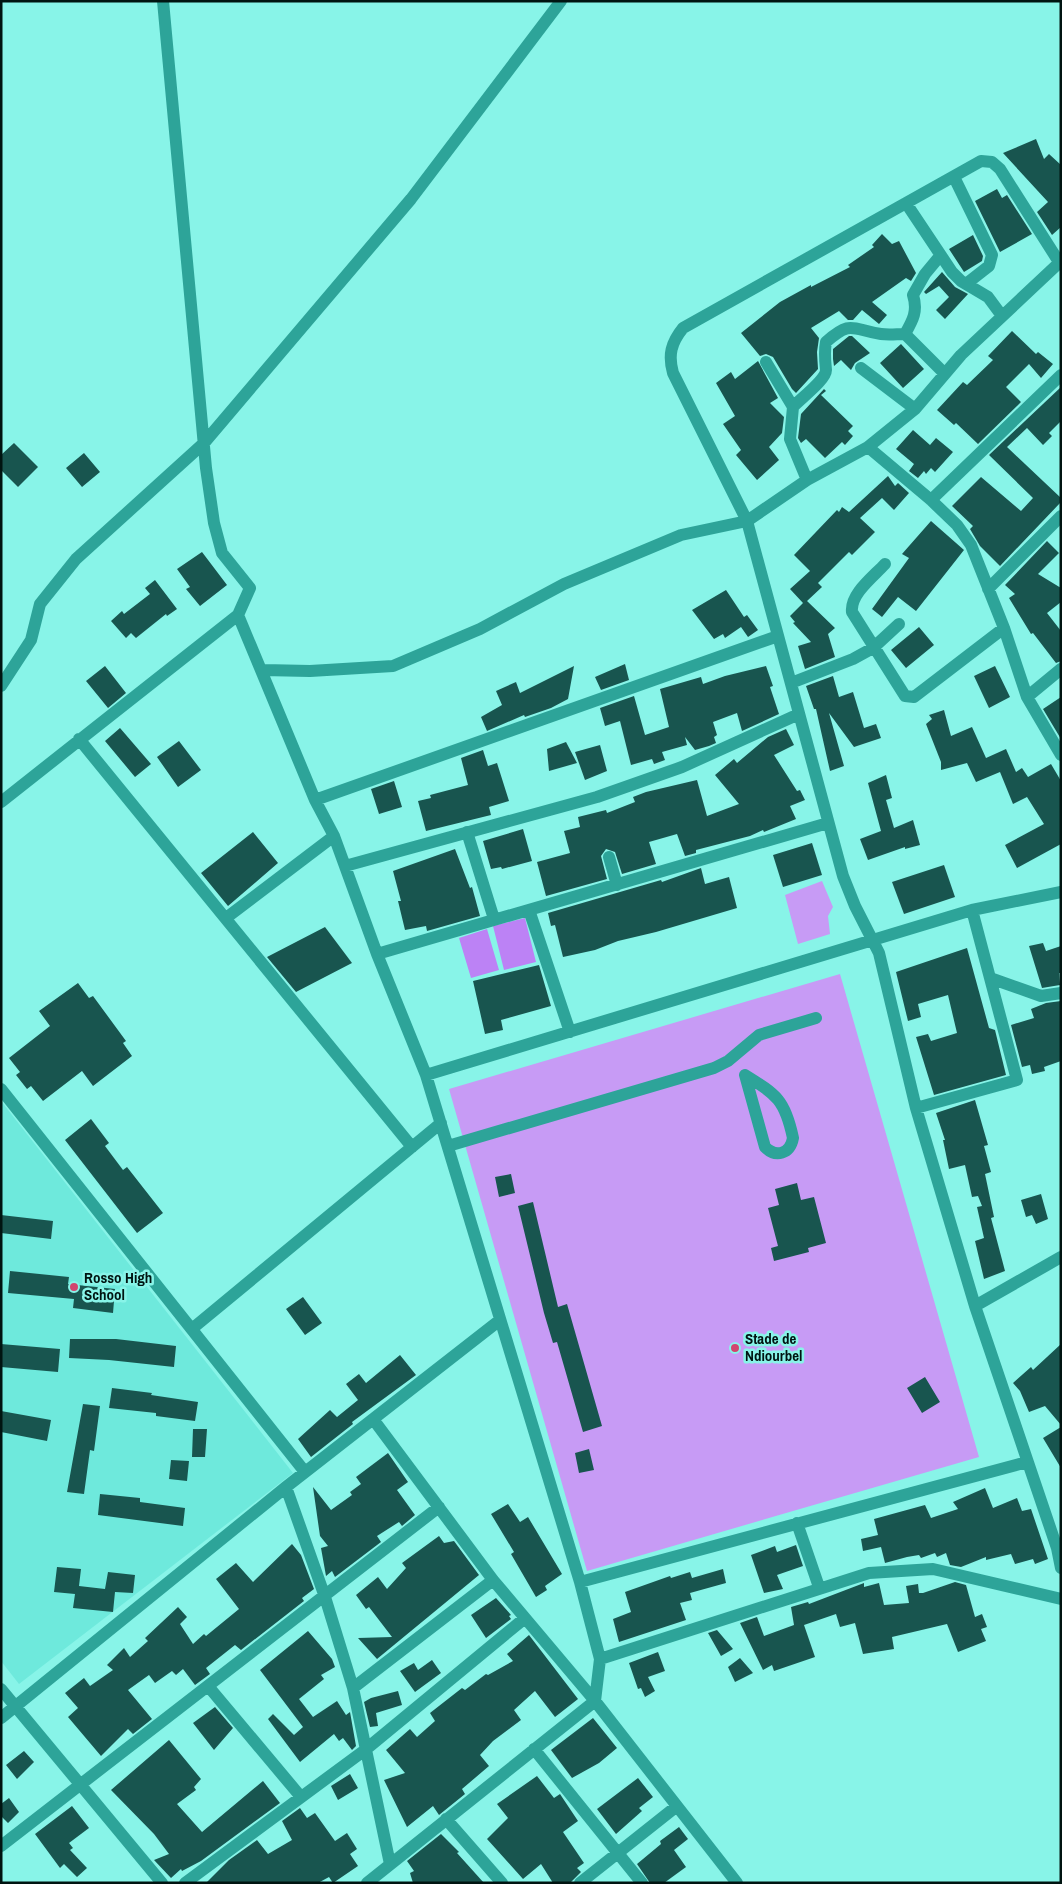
<svg xmlns="http://www.w3.org/2000/svg" width="1062" height="1884" font-family="'Archivo Narrow',sans-serif">
  <rect width="100%" height="100%" fill="#88f4e8"/>
  <path fill="#6ee9dc" d="M1,1101L293,1473L19,1684L1,1661Z"/>
  <path fill="#c79bf5" d="M822,881L833,907L828,916L830,934L798,944L785,895Z
    M840,974L979,1457L587,1571L449,1089Z"/>
  <path fill="#bc82f5" d="M525,918L536,962L504,970L493,926Z
    M487,929L499,970L471,978L459,938Z"/>
  <path fill="#18554f" d="M1036,139L1044,159L1049,154L1061,165V227L1052,235L1037,212L1048,202L1003,153Z
    M997,189L1002,198L1007,195L1032,234L1000,252L975,201Z
    M882,234L892,244L899,241L916,273L911,281L906,278L872,302L887,315L879,324L862,310L853,320H848L839,311L811,328L819,338L817,352L818,369L796,393L792,389L773,357L766,354L760,356L741,333L780,302L811,285V287L850,267L848,265L874,247L872,245Z
    M973,235L983,256L982,261L964,272L949,249Z
    M942,272L955,287L968,294L945,319L936,310L949,297L939,286L926,294L924,292Z
    M1012,331L1036,354L1038,352L1053,364L1041,378L1029,364L1006,387L1021,402L978,444L956,423L954,425L937,410L963,382L967,385L993,360L988,356Z
    M849,336H852L870,353L855,363L851,370L841,360L834,366L833,359V349Z
    M901,344L924,369L903,388L880,363Z
    M758,361L778,398L770,403L784,417L782,433L769,447L779,460L757,480L736,455L741,450L723,424L735,416L716,383L731,372L735,379Z
    M1061,387V421L1049,433L1052,436L1043,445L1027,428L1007,447L1061,498V502L1000,566L980,546L970,529L973,526L952,506L981,477L1021,511L1033,498L989,455Z
    M824,389L826,391L821,395L853,426L848,431L853,436L845,445L842,442L825,458L806,439L801,443L798,438L801,414Z
    M913,430L930,445L936,438L953,452L935,472L931,468L926,474L924,471L918,478L909,471L914,464L896,449Z
    M14,443L38,467L18,487L1,470V455Z
    M84,453L100,472L82,487L66,468Z
    M888,476L895,486L898,483L909,493L894,510L882,498L860,518L875,532L852,555L849,552L818,583L822,587L807,601L835,628L828,634L835,657L805,669L798,646L811,642L793,623L795,622L790,616L803,603L790,589L810,571L794,555L837,510L839,512L842,507L849,512Z
    M931,521L964,550L916,611L898,597L882,617L872,609L909,558L902,554Z
    M1047,541L1059,553L1038,574L1061,588V602L1047,613L1061,631V661L1056,663L1033,633L1031,634L1009,598L1015,594L1005,585Z
    M202,552L227,585L200,606L186,589L190,587L177,569Z
    M155,580L177,609L167,616L166,614L136,638L131,633L126,638L111,621L122,611L124,614L150,594L145,588Z
    M726,590L744,617L747,615L758,630L748,637L741,627L725,638L723,634L714,639L692,610Z
    M919,627L934,645L906,668L891,650Z
    M625,664L629,680L601,690L595,677Z
    M105,666L126,693L108,708L86,681Z
    M574,666L568,699L551,708L525,717L524,715L487,731L481,717L502,705L496,691L516,682L520,693Z
    M766,666L773,686L770,687L779,714L742,731L737,713L713,722L717,735L714,737L716,743L709,746L695,750L685,737L687,745L662,752L665,760L654,764L652,759L631,765L620,721L605,726L600,708L634,696L645,735L669,727L660,689L701,677L703,684L725,676Z
    M995,666L1010,697L989,708L974,676Z
    M833,676L839,697L853,692L864,728L876,724L881,738L854,747L829,713L844,766L830,771L816,709H814L806,686Z
    M1061,697V739L1043,709Z
    M944,710L951,736L972,727L986,758L1006,749L1016,772L1022,768L1028,777L1051,764L1061,781V844L1017,868L1005,845L1044,824L1027,797L1013,804L1000,772L976,782L967,763L941,770V762L926,724L932,719L929,715Z
    M120,728L151,764L135,777L105,741Z
    M786,729L794,745L774,755L797,791L800,790L805,800L790,806L796,819L764,832L763,830L750,836L696,850V853L685,856L677,834L649,842L656,864L622,874L615,852L606,849L601,856L607,879L546,896L537,862L570,853L564,831L580,827L578,817L606,810L607,813L635,802L633,797L646,792L697,780L707,816L739,804L715,775L734,759L737,763L768,737Z
    M179,741L201,770L178,787L157,757Z
    M566,742L577,763L549,771L547,749Z
    M600,745L607,771L585,780L575,752Z
    M483,750L488,766L497,763L509,801L489,807L491,815L426,831L418,801L431,798L430,795L468,785L461,758Z
    M886,775L892,798L886,800L894,828L913,820L920,845L905,849V847L868,860L860,839L881,831L868,783Z
    M394,781L402,807L379,814L371,789Z
    M523,829L532,861L502,869L501,867L491,869L483,841Z
    M253,832L278,863L228,906L201,873Z
    M812,843L822,875L783,887L773,855Z
    M455,849L470,888L472,887L480,916L427,931L426,926L405,930L398,901H401L393,871Z
    M944,865L955,897L904,914L892,882Z
    M701,868L705,884L729,877L737,908L656,932L618,941L595,950L563,957L555,925L551,926L548,913L661,880L662,882Z
    M325,927L352,963L296,992L267,957Z
    M1043,943L1046,951L1061,946V973H1059L1060,985L1042,988L1029,946Z
    M967,948L989,1028L995,1030L1006,1075L934,1095L916,1037L928,1034L931,1041L957,1033L948,995L918,1004L921,1017L908,1021L896,972Z
    M539,965L551,1006L501,1020L503,1030L485,1034L473,981Z
    M78,983L89,998L93,996L126,1041L123,1043L132,1056L93,1086L82,1071L43,1101L31,1086L27,1089L16,1075L20,1072L9,1058L50,1026L39,1011Z
    M1061,1001V1061L1044,1067L1045,1071L1032,1074L1030,1065L1022,1067L1011,1025L1034,1018L1031,1009L1046,1003Z
    M975,1100L988,1145L984,1146L991,1172L985,1174L994,1217L991,1218L1005,1271L984,1279L975,1241L984,1238L977,1207L982,1206L978,1196L972,1197L965,1165L949,1169L943,1140H945L936,1113Z
    M91,1119L109,1143L105,1146L123,1170L127,1167L163,1213L137,1233L65,1140Z
    M511,1174L515,1193L499,1197L495,1177Z
    M797,1183L801,1200L814,1197L826,1243L808,1248L809,1252L774,1261L771,1248L778,1246L768,1208L779,1205L775,1189Z
    M1041,1194L1048,1219L1036,1224L1032,1215L1026,1217L1021,1200Z
    M533,1202L558,1307L567,1304L602,1426L583,1432L557,1342L553,1343L544,1313L518,1206Z
    M1,1215L53,1221L51,1239L1,1233Z
    M10,1271L69,1277L68,1284L115,1289L113,1313L73,1308L74,1299L8,1293Z
    M303,1297L322,1323L305,1335L286,1309Z
    M70,1339H116L176,1346L174,1367L109,1360L69,1358Z
    M1,1344L60,1349L58,1372L1,1367Z
    M1061,1344V1425L1045,1406L1029,1412L1020,1391L1013,1383L1031,1367L1033,1370Z
    M400,1355L416,1375L352,1422L353,1424L311,1457L298,1439L330,1410L337,1417L358,1400L346,1384L359,1374L366,1383Z
    M925,1377L940,1402L922,1413L907,1388Z
    M112,1388L152,1393L151,1395L198,1402L195,1421L156,1416V1413L109,1408Z
    M83,1404L100,1406L94,1451L90,1450L84,1494L67,1492Z
    M1,1411L51,1420L47,1441L1,1432Z
    M1061,1427V1468L1043,1438Z
    M193,1429H207L205,1457H192Z
    M589,1449L594,1470L579,1473L575,1453Z
    M388,1453L408,1482L397,1490L415,1515L402,1526L399,1522L377,1536L381,1542L335,1577L332,1571L326,1576L321,1548L328,1546L320,1536L313,1487L331,1510L352,1495L350,1492L361,1484L356,1477Z
    M171,1460L189,1461L187,1481L169,1479Z
    M985,1488L993,1508L1017,1498L1022,1511L1031,1509L1048,1559L1035,1564L1033,1559L1015,1564L1011,1554L986,1560V1557L961,1567L950,1565L946,1553L937,1557L935,1553L921,1558L919,1555L907,1557L885,1563L881,1547L863,1551L861,1539L878,1535L874,1519L925,1505L931,1518L958,1509L953,1502Z
    M100,1494L140,1498V1502L185,1508L183,1526L98,1515Z
    M508,1504L520,1522L528,1517L562,1574L545,1586L547,1590L536,1597L511,1554L514,1552L491,1514Z
    M439,1536L444,1543L454,1541L479,1575L377,1659L358,1638L392,1637L369,1607L366,1609L356,1595L378,1577L387,1589L406,1568L402,1563Z
    M292,1544L301,1555L314,1589L302,1598L304,1601L241,1650L235,1645L206,1668L210,1674L195,1685L183,1669L176,1675L172,1671L155,1683L149,1675L128,1690L152,1719L133,1734L128,1729L101,1756L68,1717L78,1708L65,1693L84,1678L90,1686L113,1670L107,1665L124,1648L130,1657L148,1641L145,1638L178,1607L187,1617L180,1624L193,1644L204,1634L206,1636L239,1609L216,1579L236,1563L253,1582Z
    M796,1545L803,1566L777,1575L783,1589L764,1593L751,1555L775,1546L777,1552Z
    M57,1567L81,1569L79,1586L105,1589L108,1572L135,1575L133,1593L115,1592L113,1612L73,1608L75,1594L54,1592Z
    M723,1569L726,1583L690,1593L692,1600L680,1603L686,1620L619,1642L613,1619L631,1612L625,1592L670,1576L671,1578L690,1572L692,1578Z
    M955,1582L966,1585L975,1617L982,1614L987,1627L981,1629L986,1641L958,1652L947,1624L892,1637L894,1649L863,1654L855,1623L840,1627L836,1614L804,1625L815,1657L774,1671L772,1665L763,1670L740,1623L757,1617L764,1636L794,1625L791,1607L808,1602L809,1604L864,1583V1587L879,1583L884,1605L909,1603L906,1586L918,1584L919,1593H923Z
    M496,1598L511,1615L509,1616L511,1619L486,1638L471,1615Z
    M717,1630L733,1649L721,1656L708,1633Z
    M308,1631L332,1659L335,1667L321,1675L324,1679L299,1699L313,1717L337,1701L346,1715L350,1712L356,1746L352,1750L343,1738L339,1741L334,1734L300,1762L268,1719L273,1714L294,1735L303,1727L260,1670Z
    M529,1635L578,1699L555,1717L535,1691L514,1710L521,1720L493,1741L480,1755L489,1766L462,1789L465,1794L439,1815L433,1806L407,1827L384,1780L405,1773L386,1750L410,1729L417,1737L435,1721L430,1713L462,1688L465,1690L486,1674L488,1675L513,1661L507,1654Z
    M658,1652L665,1671L648,1677L655,1691L645,1697L641,1688L638,1689L629,1663Z
    M740,1658L753,1673L735,1682L728,1667Z
    M432,1660L441,1673L415,1692L400,1671L414,1663L418,1670Z
    M398,1691L402,1705L376,1713L378,1726L370,1727L364,1702L371,1698Z
    M215,1707L233,1728L214,1750L193,1723Z
    M593,1718L617,1748L599,1763L572,1778L551,1750Z
    M169,1740L201,1779L194,1787L196,1790L177,1804L202,1832L263,1781L280,1803L201,1861L182,1871L181,1869L171,1878L154,1860L169,1854L154,1834L111,1790Z
    M24,1751L34,1762L17,1779L6,1765Z
    M350,1774L358,1788L338,1800L331,1786Z
    M537,1776L554,1798L560,1794L578,1821L563,1832L584,1863L577,1868L581,1872L570,1883H553L541,1864L523,1879L487,1839L508,1818L497,1804Z
    M638,1778L653,1797L639,1808L642,1811L616,1834L597,1809Z
    M9,1798L19,1812L8,1823L1,1816V1804Z
    M72,1806L89,1828L69,1843L73,1848L70,1850L87,1868L77,1877L64,1864L60,1868L35,1834Z
    M300,1808L307,1818L315,1813L335,1841L347,1833L357,1849L350,1854L358,1866L333,1883L329,1877L318,1883H206L229,1860L257,1840L268,1854L292,1840L282,1821Z
    M679,1827L688,1839L674,1850L686,1867L664,1883H650L637,1864L661,1844L660,1841Z
    M441,1834L459,1852L457,1853L484,1883H413L410,1873L414,1871L407,1861Z"/>
  <g fill="none" stroke-linecap="round" stroke-linejoin="round">
    <path stroke="#2da499" stroke-width="12" d="M163,1L206,468L214,523L222,553L250,588L238,615L315,800L334,836L377,954L426,1075L580,1582L600,1659L595,1701L367,1883
      M954,177L992,255L989,266L966,284
      M906,203L952,272L961,281L988,297L1002,316
      M1059,262L1000,169L992,162L981,161L683,328C671,343 668,355 673,373L747,521L843,876L855,906L879,953L916,1108L975,1306L1057,1548L1061,1568
      M905,334C913,320 918,311 913,295L925,274L940,256
      M766,362L793,407
      M861,368L915,409
      M868,447L931,500L957,525L971,545L1004,628L1027,697L1061,755
      M807,480L790,439L793,407C800,399 826,380 826,370C825,360 824,352 826,342C852,319 852,330 881,334C889,335 897,334 905,334L945,374
      M931,500L1061,375
      M885,564C873,577 850,594 852,612L905,696L914,697L1004,628
      M988,589L1061,516
      M263,670L310,671L393,666L480,629L564,584L681,535L747,521L807,480L868,447L915,409L961,355L1061,261
      M791,683L853,659L873,648L899,624
      M1,686L31,640L40,604L76,559L204,443L411,199L561,1
      M1027,697L1061,669
      M79,739L412,1147
      M315,800L778,636
      M1,802L238,615
      M467,832L494,919
      M609,857L617,885
      M345,866L597,797L682,767L799,714
      M529,910L570,1032
      M972,910L990,978L1041,996L1061,993
      M226,918L334,836
      M377,954L828,823
      M426,1075L972,910L1061,892
      M745,1075C777,1095 785,1100 793,1138C790,1154 776,1158 765,1147Z
      M1,1089L305,1472
      M916,1108L1017,1080L990,978
      M448,1146L714,1068L728,1061L759,1035L816,1018
      M975,1306L1061,1257
      M193,1328L441,1123
      M373,1419L493,1580L595,1701L737,1883
      M286,1487L325,1597L353,1688L390,1864
      M797,1523L819,1587
      M580,1582L1027,1462
      M600,1659L869,1573L933,1569L1061,1599
      M208,1686L301,1797
      M353,1688L493,1580
      M1,1689L162,1883
      M1,1718L286,1487L500,1320
      M534,1749L642,1883
      M446,1819L502,1883
      M1,1846L439,1507
      M185,1883L365,1750L525,1618
      M580,1883L677,1806"/>
  </g>
  <g fill="#d2446f" stroke="#88f4e8" stroke-width="2">
    <circle cx="74" cy="1287" r="5"/>
    <circle cx="735" cy="1348" r="5"/>
  </g>
  <g text-anchor="middle" stroke-width="5" stroke-linejoin="round" paint-order="stroke">
    <g font-size="15" font-weight="bold" fill="#001411" stroke="#88f4e8" text-anchor="start">
      <text x="84" y="1283">Rosso High<tspan x="84" dy="17">School</tspan></text>
      <text x="745" y="1344">Stade de<tspan x="745" dy="17">Ndiourbel</tspan></text>
    </g>
  </g>
  <rect width="1062" height="1884" fill="none" stroke="#001411" stroke-width="5"/>
</svg>
